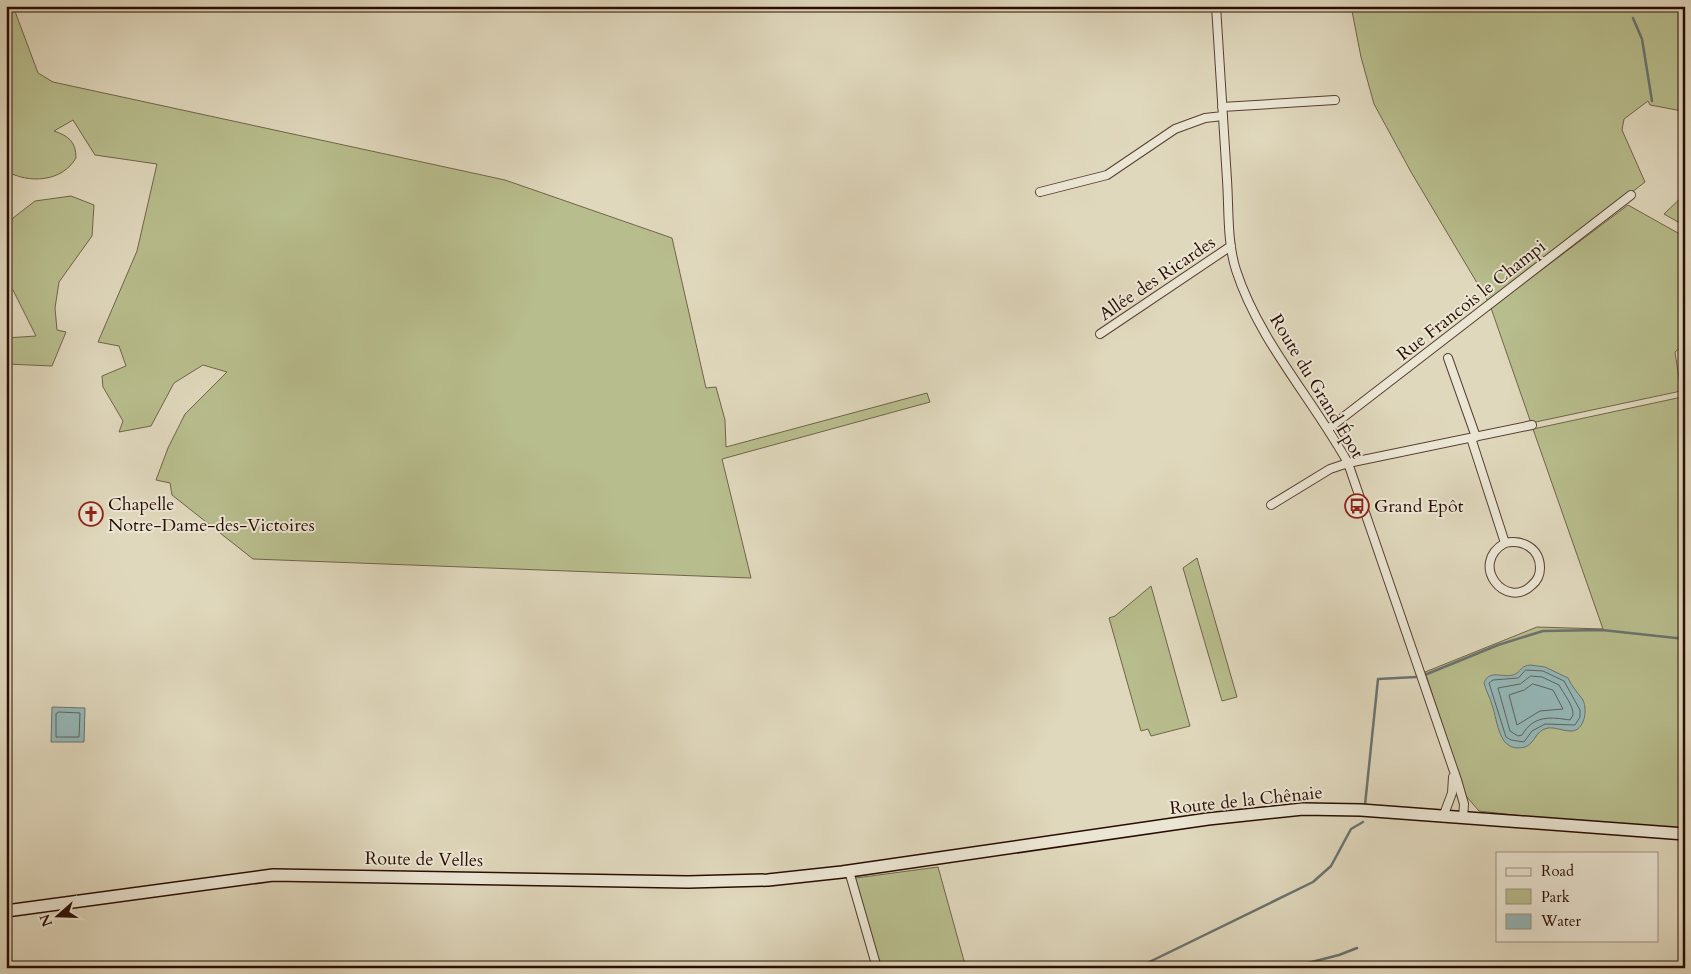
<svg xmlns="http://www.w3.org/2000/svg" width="1691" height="974" font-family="Cardo,serif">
  <rect width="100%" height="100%" fill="#e0d8bd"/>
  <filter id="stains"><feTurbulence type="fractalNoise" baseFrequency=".004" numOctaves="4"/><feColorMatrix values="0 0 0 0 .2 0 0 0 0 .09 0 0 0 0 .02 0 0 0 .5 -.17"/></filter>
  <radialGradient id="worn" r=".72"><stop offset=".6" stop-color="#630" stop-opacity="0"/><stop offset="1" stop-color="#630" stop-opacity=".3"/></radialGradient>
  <path fill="#b8bd8d" stroke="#706448" d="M6,6H13L38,73L53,82L505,180L672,238L706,388L716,387L725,420L726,447L927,393L930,402L722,459L751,578L253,559L172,495L170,483L156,480L168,448L185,414L227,372L203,365L174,383L151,426L119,432L123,421L103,387L102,376L126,366L119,346L98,342L137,251L157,164L95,155L73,120L54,131C69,136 76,142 76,158C62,182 29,184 6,171Z
    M1351,6H1685V114L1682,111L1650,105L1648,101L1624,119L1622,130L1645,182L1489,303L1411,172L1374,104L1361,57Z
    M1685,194V226L1664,214Z
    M71,196L94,205L92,236L59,282L55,308L57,330L66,332L52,366L6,364V338L36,336L13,290L6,288V230L13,218L35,201Z
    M1628,205L1685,237V344L1675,352L1681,391L1531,423L1491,308Z
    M1682,397L1685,414V828L1575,822L1479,811L1466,796L1425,672L1537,627L1603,629L1533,429Z
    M1197,558L1237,697L1222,701L1183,568Z
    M1151,586L1190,726L1151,736L1148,729L1141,731L1109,618L1115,616Z
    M938,867L966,968H879L854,880L856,878Z"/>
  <path fill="#95b8b8" stroke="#6a7370" d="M1530,665L1545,667L1568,678C1572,687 1578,693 1583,700C1588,711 1584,731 1571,731C1563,731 1555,727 1548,728C1535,730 1535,744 1525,747C1498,754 1498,721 1492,705C1490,697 1486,691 1484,683C1490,667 1506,681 1517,673C1522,669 1522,666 1530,665Z
    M52,707L85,708L84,742H51Z"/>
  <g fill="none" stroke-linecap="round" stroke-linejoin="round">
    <path stroke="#5f625e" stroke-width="1" d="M1526,670L1543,671L1564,681L1580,710V717L1575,725L1545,724L1532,731L1524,742L1511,740L1506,737L1489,683L1493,680L1518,678Z
      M1531,676L1542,677L1559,685C1563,693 1574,706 1573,715L1570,720C1550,717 1534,715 1522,735L1518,736L1510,731L1498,688L1520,684Z
      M1533,684L1553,690L1563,709L1540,711L1517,725L1509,695L1524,690Z
      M59,712L80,713L79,737H56V714Z"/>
    <path stroke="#6a7370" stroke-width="2.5" d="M1633,18L1642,39L1652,101
      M1427,674L1498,645L1543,631L1602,630L1685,639
      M1365,805L1378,679L1416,677
      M1137,968L1313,882L1331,866L1351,829L1363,822
      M1288,968L1339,955L1357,948"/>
    <g stroke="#573f32" stroke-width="10">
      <path id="street" d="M1216,6C1220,64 1223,122 1227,180C1229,209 1227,242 1236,270C1259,341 1312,398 1348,463L1457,780L1464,804L1463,818
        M1222,107L1335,100
        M1040,192L1107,175L1175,129L1205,118L1223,116
        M1100,334L1231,246
        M1448,358L1476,437
        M1328,429L1631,195
        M1471,438L1505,543C1468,564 1506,611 1532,585C1537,581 1540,575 1540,568C1540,548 1522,539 1505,543
        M1271,505L1330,469L1348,463L1532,425
        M1443,817L1452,793L1453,777
        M849,871L877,968"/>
    </g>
    <g stroke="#290c03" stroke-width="14">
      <path id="secondary" d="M6,911L273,875L688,882L768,880L842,872L1208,819L1303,809L1361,810L1685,834"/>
    </g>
    <use href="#street" stroke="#ebe6d4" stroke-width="8"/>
    <use href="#secondary" stroke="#ebe6d4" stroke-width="11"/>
  </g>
  <defs>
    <g id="bus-ring" transform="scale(1.25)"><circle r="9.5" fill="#ebe6d4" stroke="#8f2418" stroke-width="1.5"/><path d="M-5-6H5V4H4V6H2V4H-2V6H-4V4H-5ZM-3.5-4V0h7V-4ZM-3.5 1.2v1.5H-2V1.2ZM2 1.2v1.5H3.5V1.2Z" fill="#8f2418"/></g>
    <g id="church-ring" transform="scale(1.25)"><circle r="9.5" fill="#ebe6d4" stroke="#8f2418" stroke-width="1.5"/><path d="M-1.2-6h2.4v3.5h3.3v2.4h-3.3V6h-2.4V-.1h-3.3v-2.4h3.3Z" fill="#8f2418"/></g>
  </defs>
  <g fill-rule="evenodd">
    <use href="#bus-ring" x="1357" y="506"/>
    <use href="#church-ring" x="91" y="514"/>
  </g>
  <g text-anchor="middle" stroke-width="4" stroke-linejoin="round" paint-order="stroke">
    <g font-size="18" fill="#290c03" stroke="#ebe6d4">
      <text transform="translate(1157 278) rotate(-34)" y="6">Allée des Ricardes</text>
      <text transform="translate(1471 300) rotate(-38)" y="6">Rue Francois le Champi</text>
      <text transform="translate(1317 386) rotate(59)" y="6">Route du Grand Épot</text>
      <text transform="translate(1246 800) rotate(-6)" y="6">Route de la Chênaie</text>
      <text transform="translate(424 859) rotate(1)" y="6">Route de Velles</text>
    </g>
    <g font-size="18" fill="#290c03" stroke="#ebe6d4" text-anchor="start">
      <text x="108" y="510">Chapelle<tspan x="108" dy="21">Notre-Dame-des-Victoires</tspan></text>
      <text x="1374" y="512">Grand Epôt</text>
    </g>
  </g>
  <rect width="1691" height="974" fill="none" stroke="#e0d8bd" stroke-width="25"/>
  <rect x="8" y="8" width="1676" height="959" fill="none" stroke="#290c03" stroke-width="2.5"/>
  <rect x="12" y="12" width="1666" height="949" fill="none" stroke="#290c03"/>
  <rect x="1496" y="852" width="162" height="90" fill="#ebe6d4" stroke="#9d8f80"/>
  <rect x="1506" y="868" width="25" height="8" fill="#ebe6d4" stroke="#9d8f80"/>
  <text x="1541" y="876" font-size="15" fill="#290c03">Road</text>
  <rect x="1506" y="889" width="25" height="15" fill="#b8bd8d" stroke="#9d8f80"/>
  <text x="1541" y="902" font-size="15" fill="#290c03">Park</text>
  <rect x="1506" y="914" width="25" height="15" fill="#95b8b8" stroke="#9d8f80"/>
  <text x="1541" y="926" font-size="15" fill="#290c03">Water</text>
  <g transform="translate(58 916) rotate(250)" stroke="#ebe6d4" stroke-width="4" paint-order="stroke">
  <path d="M0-4L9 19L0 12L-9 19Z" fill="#290c03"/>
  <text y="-8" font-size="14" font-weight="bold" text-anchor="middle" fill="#290c03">N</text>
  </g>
  <rect width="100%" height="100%" filter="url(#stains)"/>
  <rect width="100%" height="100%" fill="url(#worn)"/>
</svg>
